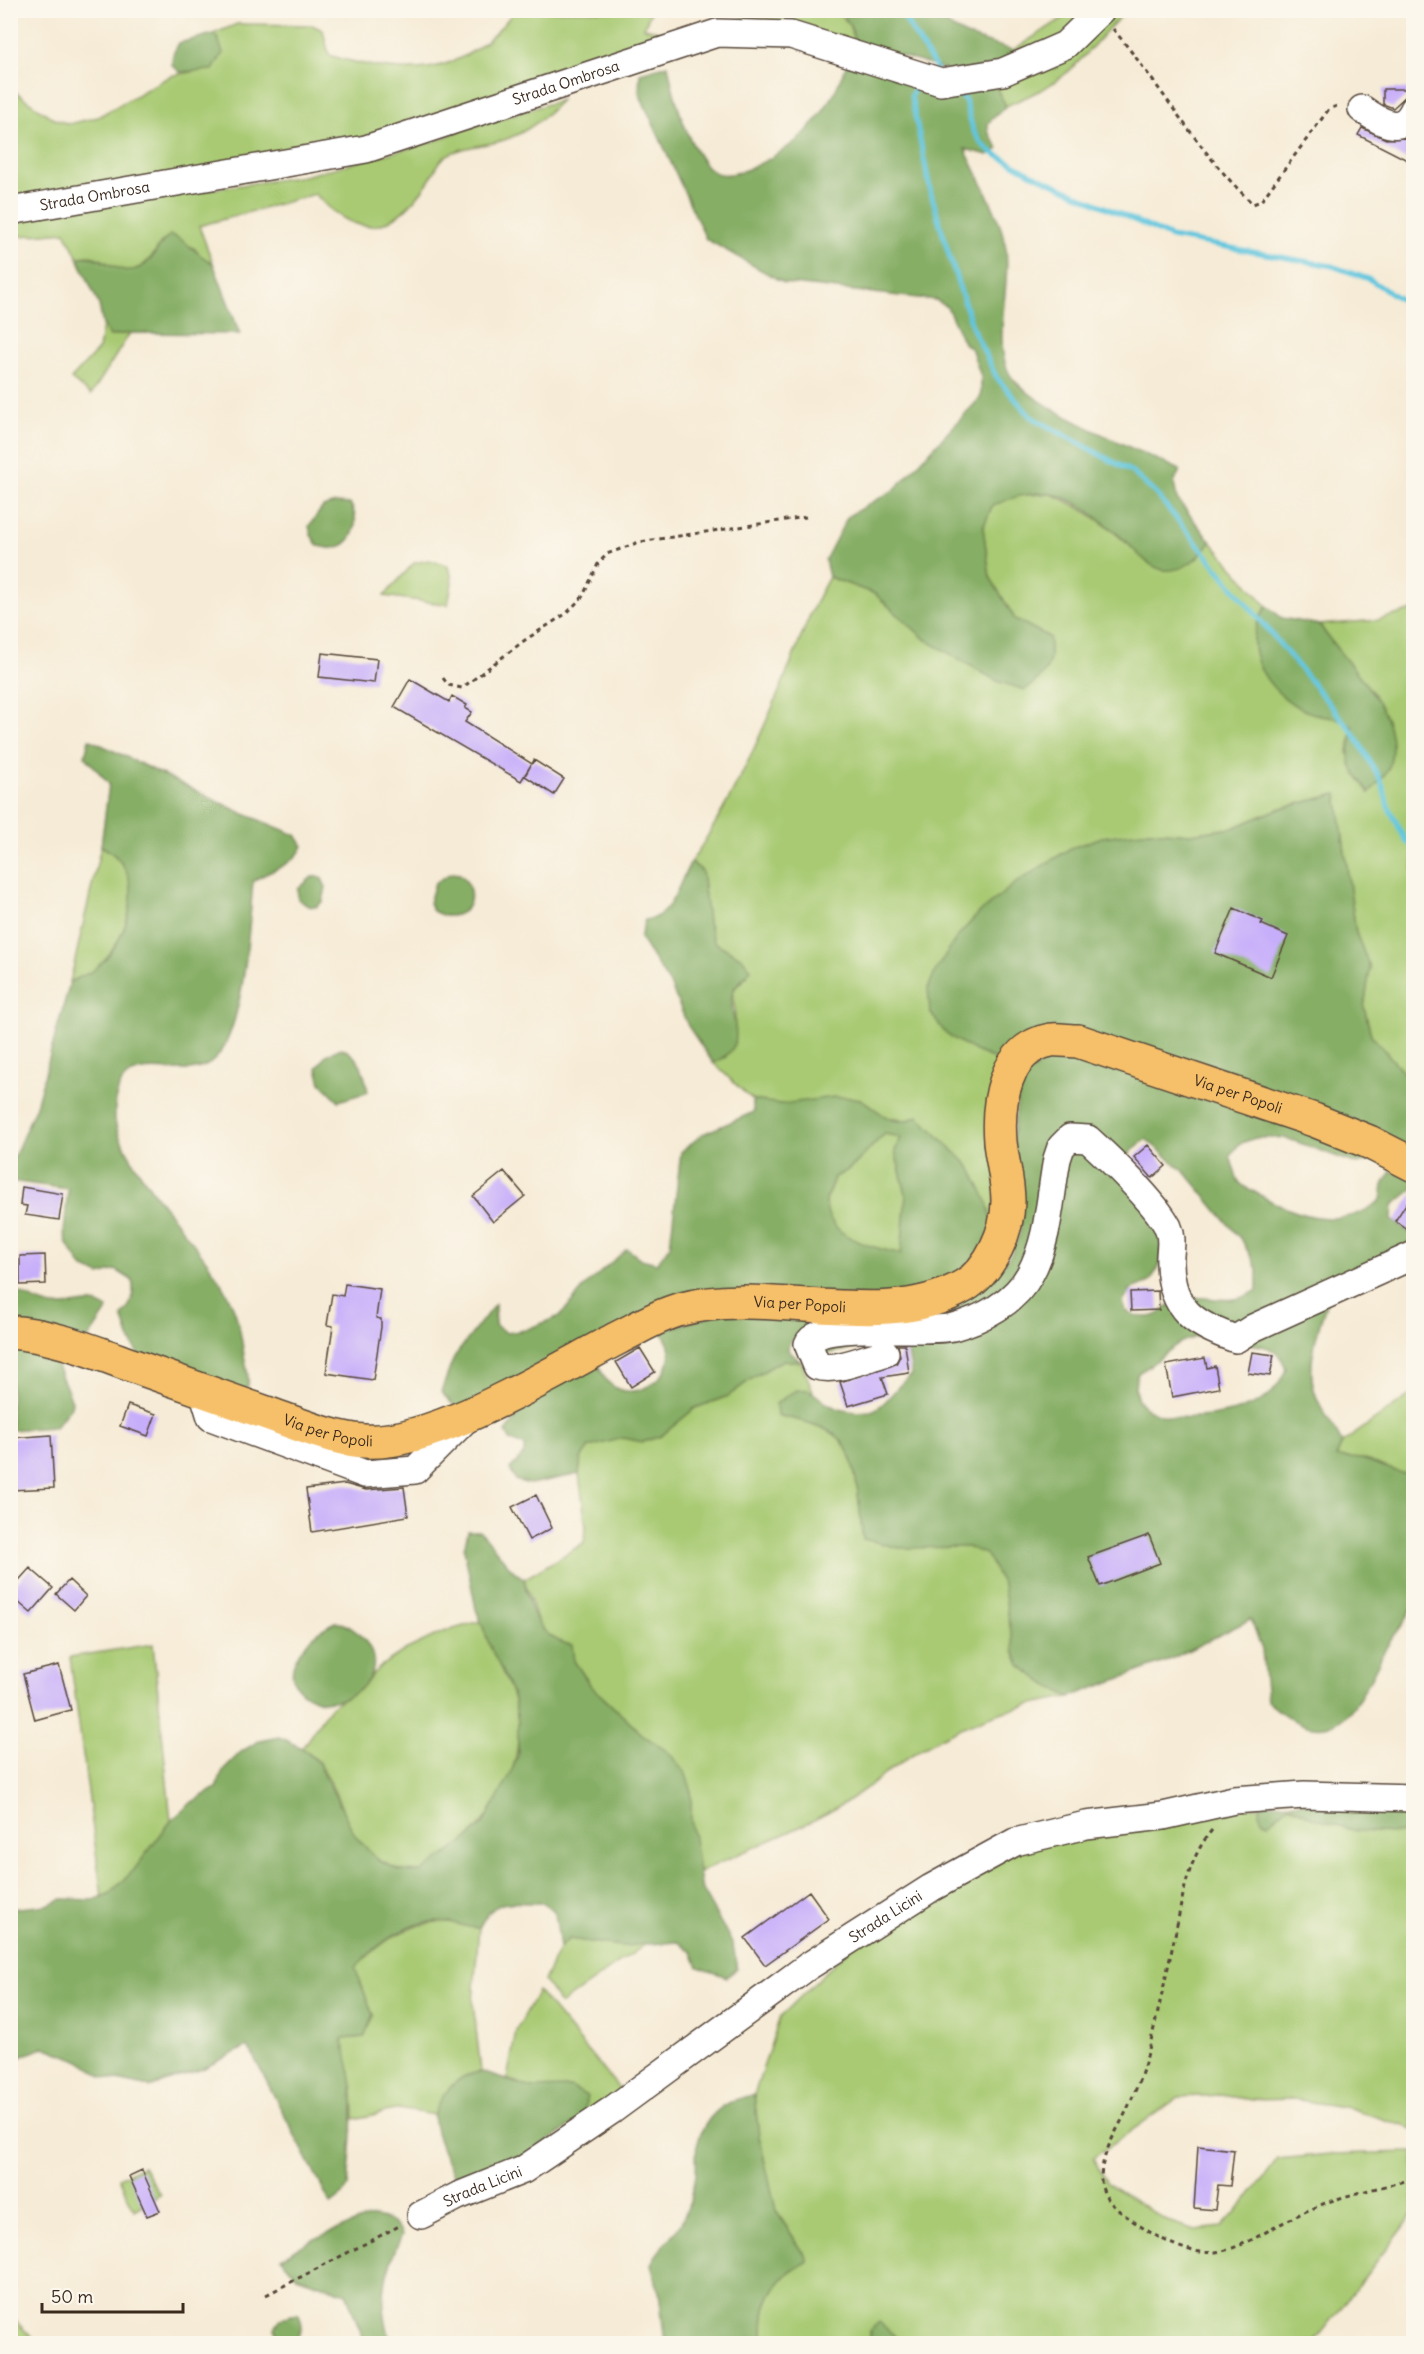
<svg xmlns="http://www.w3.org/2000/svg" width="1424" height="2354" font-family="Delius,sans-serif">
  <rect width="100%" height="100%" fill="#fbf7ec"/>
  <filter id="ink" filterUnits="userSpaceOnUse"><feTurbulence type="fractalNoise" baseFrequency=".0167" numOctaves="2"/><feDisplacementMap in="SourceGraphic" scale="12" xChannelSelector="R" yChannelSelector="G"/><feConvolveMatrix kernelMatrix="1 2 1 2 8 2 1 2 1" color-interpolation-filters="sRGB"/></filter>
  <filter id="wash" filterUnits="userSpaceOnUse"><feTurbulence type="fractalNoise" baseFrequency=".008" numOctaves="4" result="noise"/><feDisplacementMap in="SourceGraphic" scale="24" xChannelSelector="R" yChannelSelector="G"/><feGaussianBlur stdDeviation="1.35" result="paint"/><feColorMatrix in="noise" values="0 0 0 0 0 0 0 0 0 0 0 0 0 0 0 0 0 1.4 0 .05"/><feComposite in="paint" operator="in"/></filter>
  <g filter="url(#wash)">
    <rect width="100%" height="100%" fill="#f6ebd6"/>
    <path fill="#a9ca73" stroke="#727a48" stroke-width="1.5" d="M514,11H651L644,28L667,33L680,42L365,146L11,201V89L54,119L69,124L98,117L170,76L191,72L218,39L213,34L237,24L312,25L323,30L329,55C404,78 464,80 514,11Z
      M748,11H832C847,17 851,26 854,42L738,23Z
      M1074,11H1094L1064,36L1003,64L1013,50Z
      M1115,11H1127C1104,30 1088,56 1064,75C1047,89 1026,97 1006,106L994,84L1071,51Z
      M561,100C543,119 527,133 501,141C483,146 464,146 447,155C439,159 434,173 429,181C394,232 360,244 315,194L199,226L213,263L202,258L194,248L162,241C125,305 112,245 78,258L65,232L11,237V218L304,176L432,142L465,129Z
      M103,325L110,336L130,333L91,395L71,379L99,349Z
      M1051,494C1089,509 1117,533 1146,561L1197,559L1211,542L1267,606L1257,623L1315,714L1345,720L1353,728L1347,755L1375,695L1331,643L1320,625L1378,620L1413,610V1083L1371,1035L1364,1007L1370,968L1356,933L1337,794L1278,809L1233,828L1190,834L1149,831L1071,848L1017,882L980,912L957,937L936,970L975,1051L1005,1063L993,1225L908,1121L880,1116L861,1099C831,1101 782,1110 754,1100C748,1098 722,1070 713,1063L726,1057C729,1045 734,1032 735,1019C737,996 723,995 747,977L742,958L714,942L708,922L702,871L691,862C729,806 757,745 783,682C799,645 808,613 829,577L875,594L926,640L1049,637L1015,619L990,577L983,528L992,506L1018,495Z
      M429,560L447,565L451,574L452,583L448,605L384,596L414,563Z
      M101,846C151,871 131,939 95,969C88,974 78,978 70,982Z
      M885,1134L901,1137L895,1151L906,1194L902,1254C875,1248 827,1239 826,1204C826,1196 832,1185 834,1177C858,1168 867,1149 885,1134Z
      M783,1360L801,1362L813,1391L796,1390L776,1404L777,1415C796,1420 822,1424 838,1437C859,1457 859,1510 863,1539L967,1547L986,1554L1003,1585L1045,1684L1070,1697C1015,1705 960,1724 913,1754C890,1769 870,1787 846,1802C800,1831 747,1848 699,1873L691,1820V1789L668,1752L643,1735L591,1686L574,1661L539,1626L524,1579L584,1543L586,1527L579,1474L581,1458L589,1447L623,1438L643,1442L661,1436L695,1408L728,1396L757,1375Z
      M1413,1393V1477L1362,1459L1336,1458L1342,1443Z
      M481,1621C492,1652 517,1692 518,1723C522,1779 485,1831 440,1860C435,1863 427,1870 421,1872C408,1875 393,1868 382,1862C345,1842 342,1794 319,1763C315,1757 307,1753 302,1748L329,1708L365,1684L379,1667L405,1650L443,1632Z
      M153,1644L171,1821C154,1843 128,1888 102,1897L70,1657Z
      M1289,1805L1413,1834V2129L1349,2108L1293,2099L1252,2100L1220,2095L1179,2097L1093,2158L1107,2183L1167,2221L1195,2230L1222,2227L1247,2200L1278,2159L1330,2154L1413,2152V2214L1314,2343L903,2344L879,2323L871,2330L867,2343H764C759,2302 773,2279 809,2261L776,2211L759,2136L754,2095L780,2017L849,1949L1020,1845L1238,1808Z
      M446,1921L479,1928L473,2002L481,2072C455,2079 446,2091 434,2115L399,2109L354,2119L353,2089L342,2039L364,2037L372,2015L355,1968C382,1941 407,1923 446,1921Z
      M569,1939L622,1946L649,1942L560,2004L544,1981L560,1947Z
      M538,1991L622,2092L583,2118L548,2089L531,2088L507,2079L516,2031Z
      M143,2166L160,2195L134,2210L119,2178Z
      M11,2316L37,2343H11Z"/>
    <path fill="#86ae65" stroke="#606c42" stroke-width="1.5" fill-rule="evenodd" d="M871,11H931C952,34 983,41 1013,50L1003,64L954,72L854,42L852,30L844,15Z
      M213,34L218,39L223,53L213,70L180,72L172,65L173,54L179,43Z
      M849,59L994,84L1006,106L988,123V131L999,149L988,155L965,149C979,179 1001,216 1006,249C1011,286 993,337 1008,371C1023,405 1145,453 1180,470L1174,483L1177,499L1211,542C1200,556 1185,572 1165,570C1147,568 1134,548 1121,537C1102,521 1075,497 1050,494C1029,491 1011,498 992,506L983,528L990,577L1015,619L1049,637C1053,665 1048,673 1025,690L997,681L926,640L875,594L829,577L825,560L848,516L894,490L981,397V377L972,350L964,343L947,307L936,300L784,283L706,239L639,93L640,73L668,65C673,93 688,151 711,170C732,187 785,150 801,137C810,128 821,115 827,105C837,91 842,75 849,59Z
      M170,235C189,240 195,255 213,263L240,334L130,333L110,336L103,325L99,305L78,258C101,250 117,280 141,267C155,260 157,244 170,235Z
      M335,503L350,504C361,520 355,546 332,548C328,549 322,546 318,546L311,535L309,526L323,507Z
      M1267,606L1282,618L1320,625C1345,667 1407,711 1389,767C1386,776 1375,786 1369,793C1347,761 1346,765 1353,727C1341,716 1330,719 1315,714C1279,704 1241,661 1258,622C1260,617 1264,611 1267,606Z
      M89,739L242,813L296,835L303,846C295,865 270,870 253,881C249,924 245,1031 214,1060C184,1090 111,1035 115,1119C116,1135 128,1152 135,1165C163,1212 209,1254 231,1302C239,1319 241,1337 244,1355C246,1366 249,1373 248,1386L237,1395L141,1360L129,1337L122,1316C132,1304 135,1295 132,1280L116,1270L100,1275L82,1267L67,1244L64,1233L68,1189L11,1181V1164L36,1106L70,982C78,978 88,974 95,969C131,939 151,871 101,846L109,784L85,756Z
      M1337,794L1356,933L1370,968L1364,1007L1371,1035L1413,1083V1141L1405,1148L1116,1041L1005,1063L975,1051L946,1034L930,1012L928,988L936,970L957,937L980,912L1017,882L1071,848L1102,837L1149,831L1190,834L1233,828L1278,809Z
      M691,862L702,871L708,922L714,942L742,958L751,969C746,979 732,984 732,995C729,1023 752,1046 713,1063L688,1026L671,986L640,938L645,920C673,917 677,885 691,862Z
      M451,873L460,874C477,889 474,917 447,916C443,916 437,913 433,911L429,903L435,883Z
      M312,877H321L326,887L323,901L316,907L308,906L298,899V889Z
      M341,1048C361,1056 364,1072 368,1092L339,1101L321,1083L317,1068L326,1055Z
      M1067,1057H1096L1386,1157L1357,1164L1286,1138H1255L1239,1144L1230,1156C1233,1164 1235,1177 1240,1183C1244,1188 1254,1191 1260,1195C1299,1218 1343,1231 1381,1200L1383,1185L1391,1171L1413,1178V1189L1393,1205L1392,1220L1413,1235V1246L1332,1286C1323,1316 1307,1353 1313,1385C1317,1406 1333,1424 1342,1443L1336,1457L1362,1459L1413,1477C1413,1508 1413,1538 1413,1569C1413,1580 1416,1595 1413,1606C1410,1620 1393,1634 1386,1648C1356,1707 1336,1762 1267,1701L1262,1650L1251,1619L1167,1661L1070,1697L1045,1684L1020,1665L1014,1650L1003,1585L986,1554L967,1547L899,1548L863,1539C859,1510 859,1457 838,1437C822,1424 796,1420 777,1415L776,1404C782,1400 789,1393 796,1391C811,1385 817,1398 828,1404C840,1411 857,1413 870,1411C886,1408 897,1383 912,1375L906,1341L890,1340L828,1354L821,1346L993,1279L1012,1253L1020,1232L1022,1196L1013,1136L1018,1096L1026,1074L1047,1061ZM1146,1139L1186,1173L1243,1242L1257,1269V1290C1226,1311 1202,1289 1175,1302C1164,1307 1161,1317 1147,1317C1138,1317 1131,1314 1125,1310L1123,1302L1131,1289L1150,1282L1161,1263V1209L1128,1160L1131,1151ZM1209,1335C1218,1337 1228,1342 1237,1343C1259,1345 1278,1344 1286,1369C1281,1380 1277,1388 1268,1396C1241,1420 1115,1437 1138,1373C1169,1356 1170,1339 1209,1335Z
      M834,1097C842,1098 856,1096 862,1100C882,1111 890,1130 918,1116L970,1167L986,1199L993,1225L983,1259L927,1297L750,1294L457,1409L441,1392L454,1357L495,1304V1325L507,1333L525,1330L560,1316L586,1285L627,1249L641,1259L657,1263L670,1246L681,1152L703,1134L754,1112L752,1100L782,1104ZM885,1134L901,1137L895,1151L906,1194L901,1254C873,1247 830,1240 826,1205C825,1197 832,1185 834,1177C858,1168 866,1149 885,1134Z
      M10,1289C24,1294 40,1305 54,1306C75,1308 89,1296 108,1309L88,1339L11,1325Z
      M724,1312L814,1321L813,1328C802,1335 789,1335 788,1350L801,1362L783,1360L757,1375L728,1396L695,1408L661,1436L643,1442L623,1438L589,1447L581,1458L579,1474L530,1484L515,1480L510,1469L524,1454V1445L511,1441L506,1432L517,1417L518,1404L597,1362C600,1368 603,1377 608,1382C630,1405 671,1381 670,1352C670,1344 665,1337 661,1331Z
      M11,1341L49,1353L56,1364L72,1401L71,1407L55,1427L11,1430Z
      M468,1531H480C496,1547 504,1566 524,1579C529,1609 538,1639 572,1645L574,1661L591,1686L643,1735L668,1752L685,1772L691,1789V1820L702,1890L733,1944L737,1969L727,1977L698,1967L692,1952L678,1942L622,1946L569,1939L560,1947L555,1913L544,1903C512,1904 496,1894 479,1928C468,1929 459,1923 448,1922C411,1916 378,1944 355,1968L373,2015L364,2037L342,2039C359,2087 352,2136 348,2186L343,2195L331,2204L248,2046L202,2069L150,2087L103,2077L80,2061L44,2047L11,2061V1909L47,1905L62,1899L94,1900L109,1894L133,1871L171,1821L192,1802L216,1788L224,1769L242,1751L259,1741L279,1737L302,1748L318,1762L356,1837L379,1861L401,1871L421,1872L466,1840L483,1824L509,1777L518,1755V1722L513,1694L491,1649L476,1609L464,1549Z
      M335,1622C355,1623 380,1651 372,1672C365,1693 334,1707 315,1699C267,1680 306,1635 335,1622Z
      M1413,1800V1834L1356,1831L1312,1817L1289,1805L1268,1823L1263,1821L1259,1813L1260,1804Z
      M481,2072L531,2088L571,2087L587,2096L583,2118L501,2172L459,2185C451,2171 431,2130 434,2114C437,2101 452,2083 463,2077C468,2074 476,2073 481,2072Z
      M754,2095L759,2136L776,2211L809,2261C773,2279 759,2302 764,2343H665L659,2292L651,2264C658,2248 673,2239 681,2223C688,2209 694,2190 696,2174C697,2165 695,2155 697,2146C703,2117 725,2099 754,2095Z
      M374,2217C388,2219 396,2222 402,2235C384,2271 377,2305 392,2343H365L346,2293L297,2276L281,2258C301,2245 319,2236 342,2228C354,2224 361,2218 374,2217Z
      M298,2314C305,2326 302,2333 292,2342L277,2335L275,2328C280,2316 286,2316 298,2314Z
      M879,2322L903,2343H867L871,2330Z"/>
    <g fill="none" stroke-linecap="round" stroke-linejoin="round">
      <path stroke="#61c6de" stroke-width="5" d="M904,10L906,21L937,70
        M915,88L911,96L931,193L949,255L973,329L997,378L1031,417L1132,472L1157,495L1355,735L1382,783L1388,806L1406,841L1414,848
        M958,92L965,100L973,130L981,143L993,153L1032,174L1171,237L1332,266L1369,279L1414,308"/>
    </g>
    <g id="blocks">
      <path fill="#c7aefa" d="M1383,89H1412V94L1406,96L1393,108L1383,104Z
        M1362,128L1386,139L1405,138L1413,142V153L1409,161L1358,135Z
        M322,653L377,659L374,683L319,677Z
        M410,679L449,702L452,696L467,705L465,708L472,712L465,722L532,764L534,760L564,779L554,795L525,776L531,765L521,781L394,707Z
        M1234,908L1263,921L1261,924L1288,936L1271,977L1215,953Z
        M1148,1145L1166,1166L1152,1178L1134,1157Z
        M504,1171L525,1196L493,1222L473,1196Z
        M22,1187L63,1194L59,1220L25,1215L27,1206L20,1205Z
        M1413,1193V1233L1395,1221Z
        M45,1255L46,1284L20,1285V1256Z
        M345,1284L380,1289L376,1318L381,1319V1327L373,1380L326,1373L333,1326L327,1325L332,1294L343,1296Z
        M1158,1291L1159,1310L1131,1311L1130,1292Z
        M898,1345H905L909,1373L882,1377L888,1394L848,1406L840,1382L896,1364L900,1356Z
        M640,1348L655,1372L631,1387L616,1362Z
        M1252,1352L1274,1355L1270,1376L1248,1373Z
        M1205,1358L1207,1368L1215,1366L1219,1388L1172,1397L1166,1365Z
        M128,1405L156,1414L148,1436L120,1426Z
        M51,1435L54,1488L10,1490V1438Z
        M345,1484L366,1490L404,1487L408,1516L312,1532L306,1489Z
        M536,1495L552,1528L529,1540L512,1507Z
        M1149,1535L1160,1563L1100,1586L1088,1557Z
        M30,1568L53,1588L31,1613L10,1595V1590Z
        M69,1580L86,1596L74,1610L56,1594Z
        M59,1665L71,1710L35,1720L23,1674Z
        M809,1891L829,1919L765,1965L745,1938Z
        M1198,2146L1234,2150L1230,2186L1218,2185L1215,2210L1194,2208Z
        M142,2170L160,2211L147,2216L129,2176Z"/>
    </g>
  </g>
  <g filter="url(#ink)">
    <use href="#blocks" fill-opacity="0" stroke="#57473a" stroke-width="1.5"/>
    <g fill="none" stroke-linecap="round" stroke-linejoin="round">
      <g stroke="#57473a" stroke-width="30">
        <g id="minor">
          <path d="M1362,109C1380,122 1402,136 1414,109"/>
          <path id="s1" d="M10,211L366,149L717,33L791,35L941,82L1003,72L1065,45L1101,10"/>
          <path d="M885,1353C865,1358 837,1372 817,1366L808,1344C817,1319 927,1334 953,1327C983,1319 1015,1302 1030,1274C1049,1240 1050,1196 1057,1159L1061,1147L1070,1138L1088,1139C1110,1159 1155,1202 1168,1227C1174,1240 1169,1250 1170,1263C1171,1310 1195,1325 1236,1339L1253,1328L1414,1255"/>
          <path d="M203,1391L211,1417L365,1474L415,1470L468,1417"/>
          <path id="s2" d="M421,2215L458,2196L523,2170L612,2110L807,1967L931,1888L1015,1842L1086,1825L1163,1816L1234,1800L1304,1795L1414,1798"/>
        </g>
      </g>
      <g stroke="#57473a" stroke-width="36">
        <g id="major">
          <path id="s3" d="M10,1332C52,1335 92,1351 131,1365C179,1382 227,1399 275,1416C303,1426 334,1439 364,1441C432,1447 556,1370 618,1338C638,1328 657,1316 678,1310C770,1284 882,1334 964,1286C991,1270 1008,1230 1008,1201C1008,1181 1002,1161 1000,1142C997,1103 1004,1048 1051,1040C1059,1039 1069,1041 1078,1041L1314,1120L1369,1142L1414,1165"/>
        </g>
      </g>
      <path stroke="#57473a" stroke-width="3" stroke-dasharray="4.5 4.5" stroke-linecap="butt" d="M1113,29C1161,86 1199,153 1253,204L1261,201L1329,109L1340,105
        M443,678L448,685L462,688L525,640L567,613L583,596L598,564L607,554L639,542L806,517
        M1212,1830C1188,1859 1183,1894 1176,1930C1168,1969 1159,2007 1150,2045C1145,2065 1138,2086 1129,2105C1118,2131 1101,2151 1101,2180C1102,2200 1119,2211 1133,2221C1222,2283 1236,2240 1318,2206C1349,2193 1382,2188 1414,2178
        M266,2295L401,2225"/>
      <use href="#minor" stroke="#fff" stroke-width="27"/>
      <use href="#major" stroke="#f6c06b" stroke-width="33"/>
    </g>
  </g>
  <g text-anchor="middle" stroke-width="4.5" stroke-linejoin="round" paint-order="stroke">
    <g font-size="15" fill="#3b2a1e" stroke="#fbf7ec">
      <text dy="5" stroke="none"><textPath href="#s1" startOffset="572">Strada Ombrosa</textPath></text>
      <text dy="5" stroke="none"><textPath href="#s1" startOffset="86">Strada Ombrosa</textPath></text>
      <text dy="5" stroke="none"><textPath href="#s3" startOffset="1485">Via per Popoli</textPath></text>
      <text dy="5" stroke="none"><textPath href="#s3" startOffset="837">Via per Popoli</textPath></text>
      <text dy="5" stroke="none"><textPath href="#s3" startOffset="334">Via per Popoli</textPath></text>
      <text dy="5" stroke="none"><textPath href="#s2" startOffset="554">Strada Licini</textPath></text>
      <text dy="5" stroke="none"><textPath href="#s2" startOffset="68">Strada Licini</textPath></text>
    </g>
  </g>
  <rect width="1424" height="2354" fill="none" stroke="#fbf7ec" stroke-width="36"/>
  <path d="M42 2303v9h141v-9" fill="none" stroke="#3b2a1e" stroke-width="3"/>
  <text x="51" y="2303" font-size="18" fill="#3b2a1e" stroke="#fbf7ec" stroke-width="4.5" paint-order="stroke">50 m</text>
</svg>
